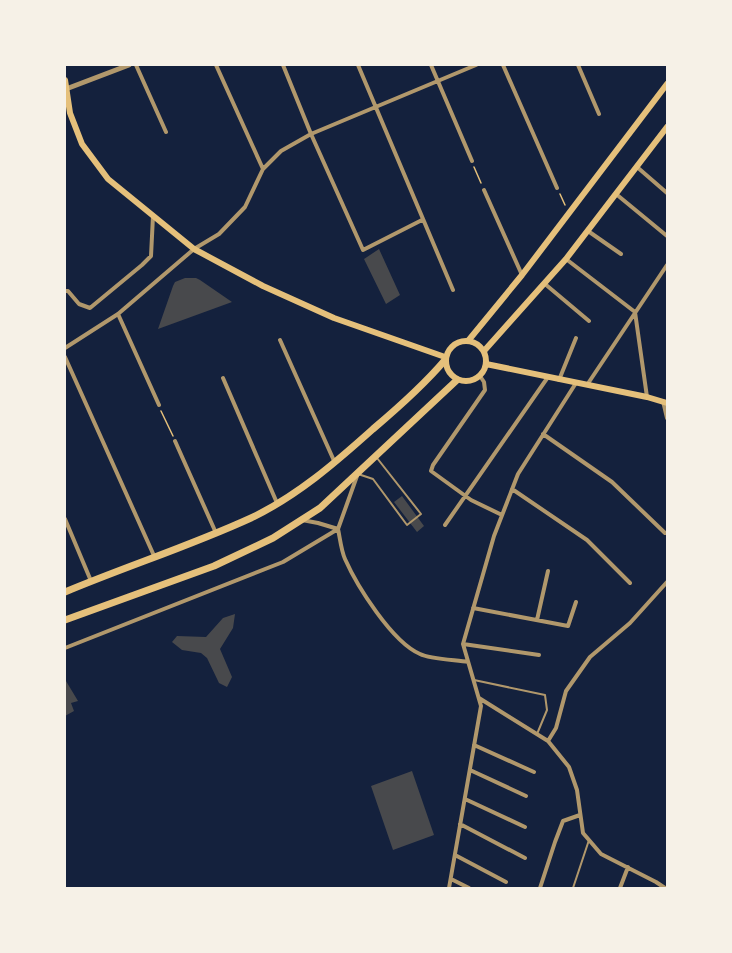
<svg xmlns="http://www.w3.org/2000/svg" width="732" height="953" font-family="'Nunito Sans',sans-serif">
  <rect width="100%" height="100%" fill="#14213d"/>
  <path fill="#48494c" d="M379,249L400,295L386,304L364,259Z
    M185,278H196L200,280L232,302L158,329L173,286L175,282Z
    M402,496L424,526L417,532L394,502Z
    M235,614L233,628L220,649L232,677L227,687L219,683L207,658L201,653L182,650L172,642L177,636L206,637L223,618Z
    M66,681L78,701L71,703L74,711L65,716Z
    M412,771L434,835L393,850L371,786Z"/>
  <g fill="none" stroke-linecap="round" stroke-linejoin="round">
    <path stroke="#e5c07b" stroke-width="1.5" d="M474,167L481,183
      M560,194L565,205
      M161,411L173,436"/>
    <path stroke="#b1986c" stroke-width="2" d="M358,474L373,479L407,525L421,514L377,458
      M474,680L545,695L547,710L537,734
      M573,888L589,840"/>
    <path stroke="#b1986c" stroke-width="4" d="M136,65L166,132
      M216,65L263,169
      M283,65L311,134L363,250L422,220
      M358,65L453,290
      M431,65L472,161
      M503,65L557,188
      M578,65L599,114
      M637,167L667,193
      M484,190L522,275
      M616,194L667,236
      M588,231L621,254
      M566,259L635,312L647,397
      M545,284L589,321
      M65,291H68L79,304L90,308L142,265L151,256L153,216
      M118,314L159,405
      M280,340L335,463
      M65,348L118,314L194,249L219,234L245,207L263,169L281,151L311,134L476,65
      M65,357L155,558
      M480,376L484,382L485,390L433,465L431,471L471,500L502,515
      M223,378L277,503
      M559,380L576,338
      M587,385L667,265
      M663,401L667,418
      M543,434L612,482L665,533
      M175,441L216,533
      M512,489L587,540L630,583
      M65,519L91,581
      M302,520L318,523L338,529L357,476
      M445,525L548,377
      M473,608L568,626L576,602
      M537,620L548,571
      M463,644L539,655
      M65,648L283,562L338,529C340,538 341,550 345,559C357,586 392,642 420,654C430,659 456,660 468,662
      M479,698L548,741L569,767L577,790L583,833L601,854L656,882L665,888
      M548,741L556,728L566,691L590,657L630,623L667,582
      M474,745L534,772
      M470,770L526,796
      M465,799L525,827
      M460,824L525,858
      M455,855L506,882
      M451,879L469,888
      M449,888L481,706L463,644L494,536L518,474L576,383
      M540,888L555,842L563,821L580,815
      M620,888L628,867"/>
    <path stroke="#b1986c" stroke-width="5" d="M66,89L129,65"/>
    <path stroke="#e5c07b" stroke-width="6" d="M65,80L70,113L82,144L108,179L194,249L263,286L334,318L445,357
      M446 361a20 20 0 1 1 40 0a20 20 0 1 1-40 0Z
      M468,341L522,275L667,84
      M484,351L566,259L667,127
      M486,364L647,397L667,403"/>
    <path stroke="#e5c07b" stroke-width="7" d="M65,592C127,566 190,546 251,518C297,496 335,463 373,429C399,407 423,386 445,360
      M65,620L214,566L273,538L320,508L457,380"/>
  </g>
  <rect width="732" height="953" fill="none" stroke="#f6f1e7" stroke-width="132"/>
</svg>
